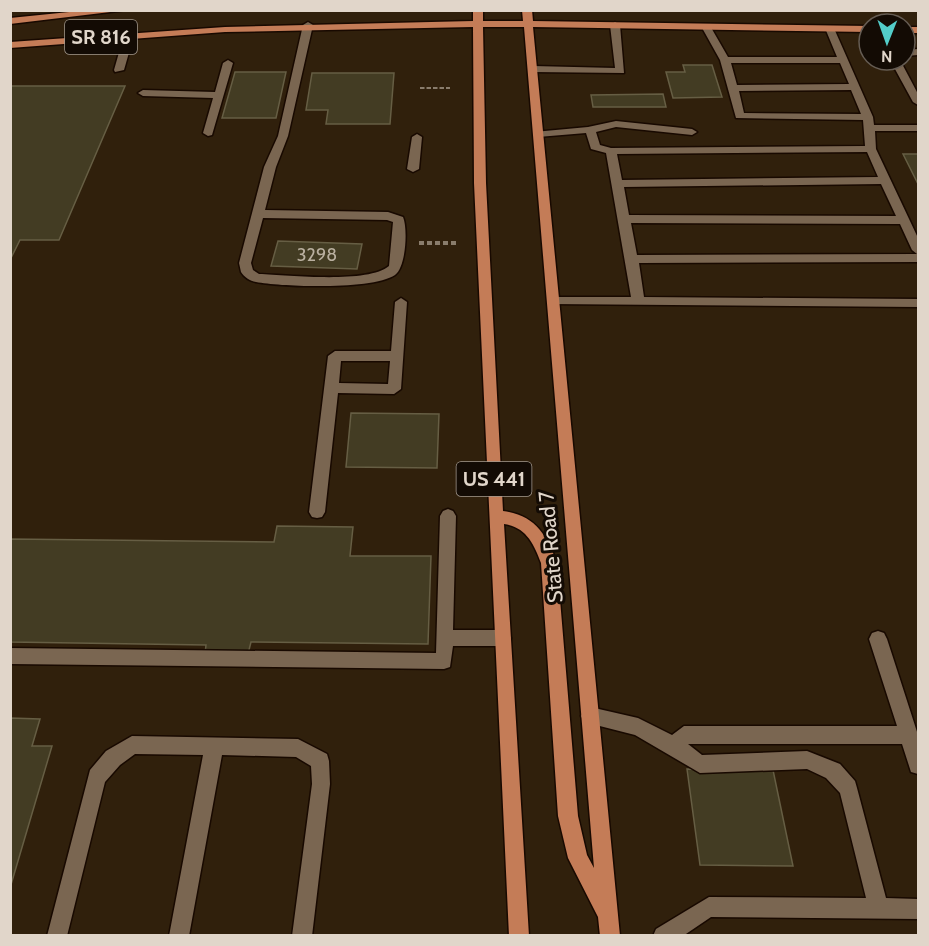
<svg xmlns="http://www.w3.org/2000/svg" width="929" height="946" font-family="Cabin,sans-serif">
  <rect width="100%" height="100%" fill="#30200c"/>
  <path fill="#433c23" stroke="#665e44" stroke-width="1.5" d="M683,65H712L722,97L673,98L666,72H685Z
    M235,72H286L276,118H222Z
    M312,73H394L390,124H326L328,110H306Z
    M10,86H125L59,240H20L10,260Z
    M663,94L666,107H593L591,95Z
    M903,154H918V184Z
    M278,241L362,244L357,269L271,266Z
    M351,413L439,414L437,468L346,467Z
    M277,526L353,527L350,556H431L428,644L251,642L248,654H205L206,645L10,642V539L274,542Z
    M10,718L40,719L32,746H52L10,888Z
    M687,769L773,770L793,866L700,865Z"/>
  <g fill="none" stroke-linecap="round" stroke-linejoin="round">
    <g stroke="#180900" stroke-width="3">
      <path id="minor" d="M308,22L313,25L288,136L276,167L265,210L388,212L403,217C408,229 406,267 395,275C373,290 283,287 256,282C250,281 244,277 241,272L239,263L264,167L278,136L303,25ZM263,218L387,220L393,222L389,266C368,284 288,275 259,274L253,270L251,263Z
        M615,22L620,25L624,73L533,72L528,69L533,66L615,68L610,25Z
        M703,24H709L728,57H837L825,28L833,26L873,117L874,125H918V131H875L876,149L918,238V262L639,263L644,297L918,299V307L549,304L548,301L549,298L554,297H631L606,153L591,149L586,133L538,137L534,136V132L588,127L616,121L692,129L697,132L692,135L616,127L596,132L600,145L611,148L865,146L863,120L736,118L720,60L701,26ZM731,63H840L849,84L737,85ZM851,90L861,114L744,113L739,91ZM867,152L878,177L622,180L617,154ZM881,184L896,216L629,215L624,187ZM631,223L900,224L912,250L917,254L637,255Z
        M129,32L134,35L124,70L115,72L114,70L124,35Z
        M918,49V55L905,56V50Z
        M228,60L233,63L212,135L208,136L203,133L213,98L143,96L138,93L143,90L215,92L223,63Z
        M890,60H900L918,94V105L913,102Z
        M417,134L422,137L419,169L413,172L407,169L412,137Z
        M401,298L407,302L401,389L394,394L338,393L325,512L322,517L317,518L312,517L309,512L328,356L335,351H391L395,302ZM341,361H390L388,384L339,383Z
        M448,509L453,511L456,516L453,630H502L508,632L511,638L508,644L502,646H453L450,667L444,669L10,664V648L436,653L440,516L443,511Z
        M878,631L884,633L887,639L918,735V774L911,772L902,744H688L702,755L807,751L840,764L855,781L857,788L886,898L918,899V919L711,917L683,936H653L656,929L709,897L866,898L840,793L826,778L807,769L700,773L635,735L584,722L581,716L584,710L590,707L638,718L672,735L684,726H897L869,639L872,633Z
        M132,736L298,739L327,754L329,761L330,784L312,936H292L312,784L311,766L296,757L222,755L189,936H169L203,755L135,754L120,765L105,782L67,936H47L90,770L106,751Z"/>
    </g>
    <g stroke="#180900" stroke-width="3">
      <path id="major" d="M89,10H127L10,24V18Z
        M473,10H483V21H523L522,10H532L533,21L869,26V32L533,27L620,936H600L598,917L568,858L558,816L541,563C534,544 526,527 504,524L529,936H509L474,183L473,27L225,32L10,48V42L225,27L473,21ZM483,27H524L594,868L587,855L578,816L557,563C547,535 535,515 503,511L486,183Z
        M905,27H918V33H905Z"/>
    </g>
    <path stroke="#897c6c" stroke-width="2" stroke-dasharray="4.5 2" stroke-linecap="butt" d="M420,88H450"/>
    <path stroke="#897c6c" stroke-width="4" stroke-dasharray="5 3" stroke-linecap="butt" d="M419,243H457"/>
    <use href="#minor" fill="#7a6651" fill-rule="evenodd"/>
    <use href="#major" fill="#c47c57" fill-rule="evenodd"/>
  </g>
  <g text-anchor="middle" stroke-width="6" stroke-linejoin="round" paint-order="stroke">
    <g font-size="18" fill="#bab0a0">
      <text x="317" y="261">3298</text>
    </g>
    <g fill="#130b04" stroke="#a3998f" stroke-width="1.5">
      <rect x="65" y="20" width="72" height="34" rx="4.5"/>
      <rect x="456.5" y="462" width="75" height="34" rx="4.5"/>
    </g>
    <g font-size="20" font-weight="bold" fill="#e1d6ca">
      <text x="101" y="44">SR 816</text>
      <text x="494" y="486">US 441</text>
    </g>
    <g font-size="21" fill="#e1d6ca" stroke="#130b04">
      <text transform="translate(551 547) rotate(-95)" y="7">State Road 7</text>
    </g>
  </g>
  <rect width="929" height="946" fill="none" stroke="#e1d6ca" stroke-width="24"/>
  <g transform="translate(887 42) rotate(181)"><circle r="28" fill="#130b04" stroke="#655c53" stroke-width="1.5"/>
  <path d="M0-4.5L10 22L0 15L-10 22Z" fill="#53cdc9"/>
  <text y="-9" font-size="16" font-weight="bold" text-anchor="middle" fill="#e1d6ca">N</text>
  </g>
</svg>
